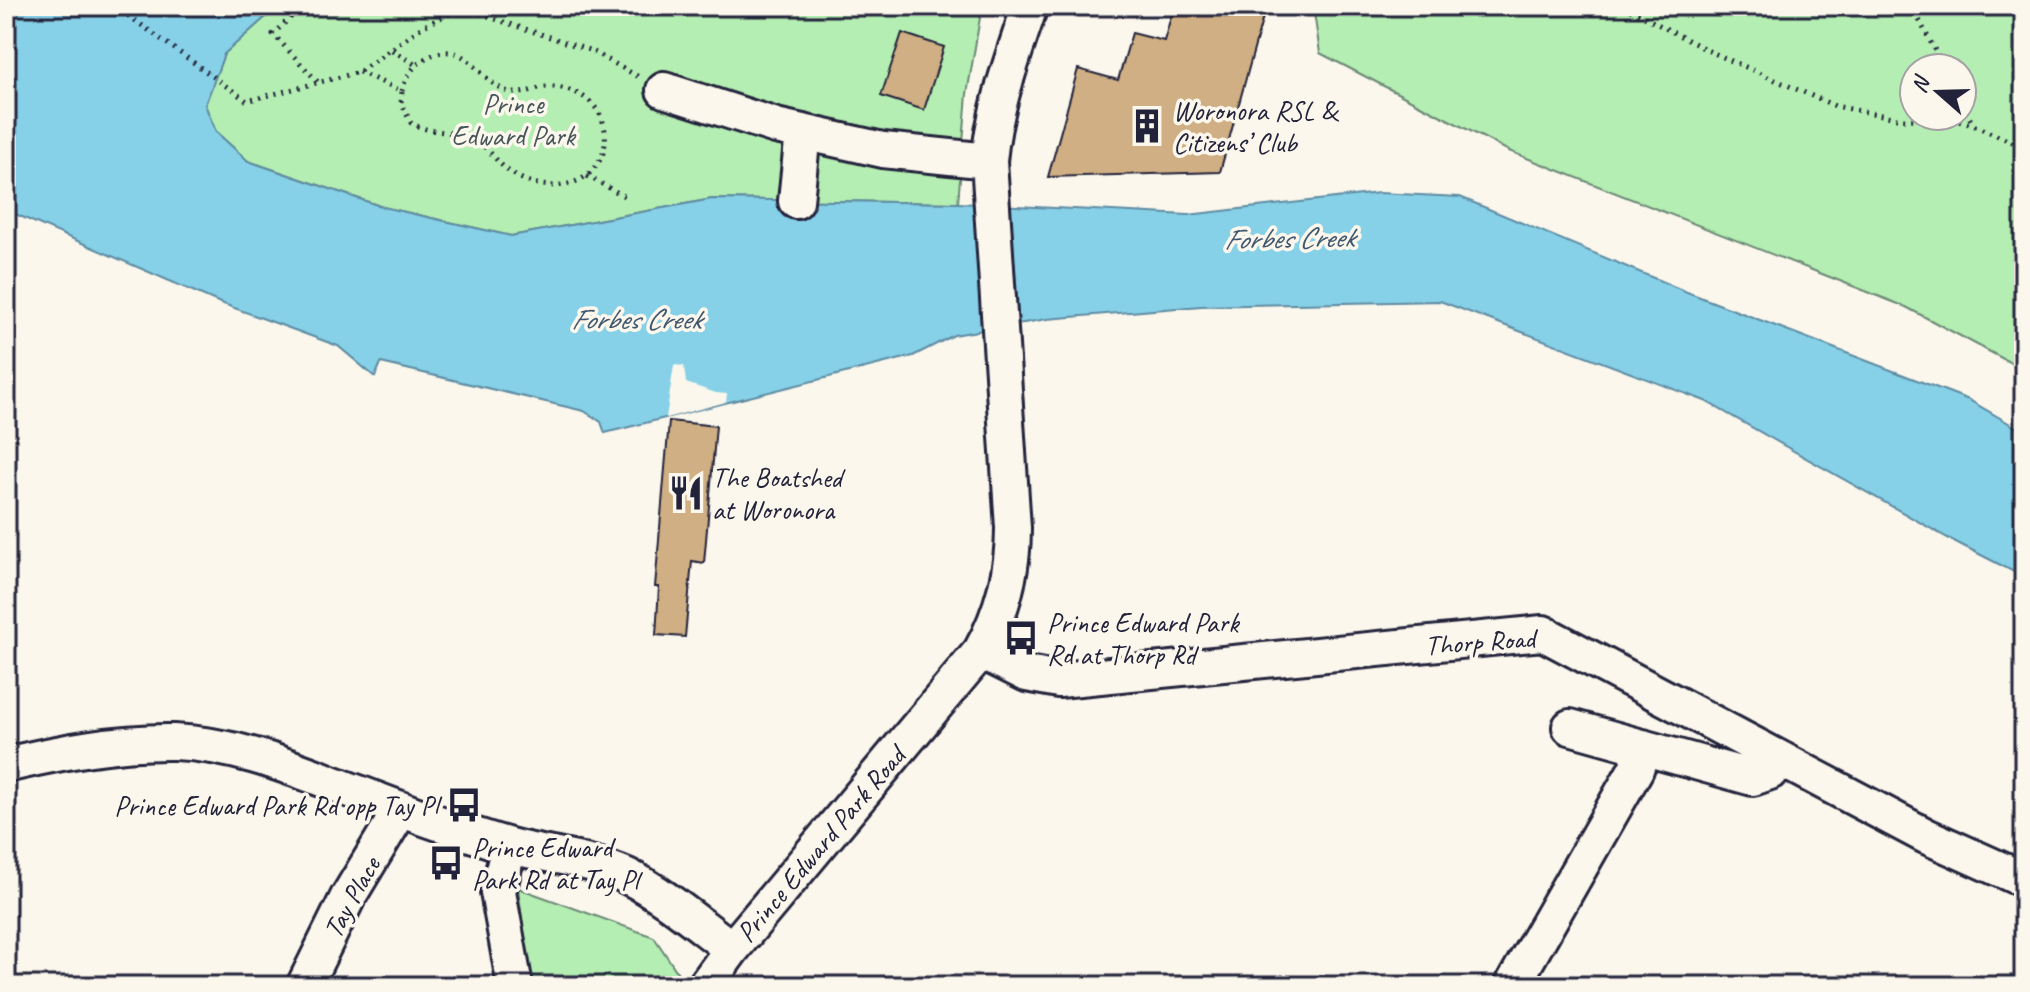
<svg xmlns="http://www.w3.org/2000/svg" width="2030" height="992" font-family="Caveat,sans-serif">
  <rect width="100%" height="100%" fill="#fbf7ec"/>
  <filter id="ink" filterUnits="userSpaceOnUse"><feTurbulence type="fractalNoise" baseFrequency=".0125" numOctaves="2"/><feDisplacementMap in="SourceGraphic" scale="16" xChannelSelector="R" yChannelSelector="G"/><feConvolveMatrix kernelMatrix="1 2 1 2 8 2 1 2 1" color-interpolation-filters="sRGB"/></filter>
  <g filter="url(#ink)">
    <path fill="#b4eeb2" stroke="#6b8876" stroke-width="2" fill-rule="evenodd" d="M278,6H982L967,94L958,203L712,199L511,236L383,207L248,161L216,132L205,105L224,54Z
      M1313,6H2024V370L1906,307L1509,151L1320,53ZM1962,68V116H1914V68Z
      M518,888L654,937L679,975L675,986H531Z"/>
    <path fill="#86d1e7" stroke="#5e8ba2" stroke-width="2" d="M6,6H278L224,54L205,105L216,132L248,161L383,207L511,236L712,199L958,203L1188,215L1379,193L1460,197L1687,292L1969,400L2024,432V577L1946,537L1705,401L1440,301L1201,306L1047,319L954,335L913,356L605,433L601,422L584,411L381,363L375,377L338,346L218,302L6,210Z"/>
    <path fill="#fbf7ec" d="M674,365L684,366L686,383L716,393L727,394L726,402L666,418Z"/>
    <path fill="#cfaf83" stroke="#22223b" stroke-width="2" d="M1174,6H1266L1220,172L1048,177L1078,69L1118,80L1132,33L1164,41Z
      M902,33L944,47L924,110L881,96Z
      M669,421L716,426L704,563L692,561L685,637L656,635L659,587H655Z"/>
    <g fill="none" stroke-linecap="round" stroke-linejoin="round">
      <g stroke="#22223b" stroke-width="40">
        <path id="minor" d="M664,90L776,126L883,150L989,161
          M796,201L803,132
          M981,651L1027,674L1059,680L1543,633L1926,836L2024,880
          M1570,727L1753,778L1770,772L1780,759
          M6,765C61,752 117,741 174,742C229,744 281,763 332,783C390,805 450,829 510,846C548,856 590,859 627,876C665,895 698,924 732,949
          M509,846L498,892L515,986
          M304,986L348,897L401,809
          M705,986L732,949L981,651C1002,613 1013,572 1013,528L989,161C994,107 1013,57 1030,6
          M1512,986L1636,769L1643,747"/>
      </g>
      <path stroke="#22223b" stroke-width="5" stroke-dasharray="2 6" stroke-linecap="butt" d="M115,6L247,101L359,72L422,27L464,6
        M303,6L273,34L318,82
        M466,6L495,19L592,51L639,77
        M1623,6L1709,51L1835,106L1902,119L1954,120L1973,125L2024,147
        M1912,6L1944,68
        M392,50L416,65
        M359,72L402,91L401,103L411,123C431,135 454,129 475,140C487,146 495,160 506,169C535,193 588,194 603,153C608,137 605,119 595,107C582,91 558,84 539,88C529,91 520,95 509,92C478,83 467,35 426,58C413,66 406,76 402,91
        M1962,104L1973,124
        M587,176L626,197"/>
      <use href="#minor" stroke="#fbf7ec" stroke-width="34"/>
    </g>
  </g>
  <defs>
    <g id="building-bare" transform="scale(2.76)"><path d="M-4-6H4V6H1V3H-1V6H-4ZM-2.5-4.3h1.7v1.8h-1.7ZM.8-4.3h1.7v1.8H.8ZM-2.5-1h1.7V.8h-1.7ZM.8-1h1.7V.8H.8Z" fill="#22223b" stroke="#fbf7ec" stroke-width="2.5" paint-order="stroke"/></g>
    <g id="restaurant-bare" transform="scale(2.76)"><path d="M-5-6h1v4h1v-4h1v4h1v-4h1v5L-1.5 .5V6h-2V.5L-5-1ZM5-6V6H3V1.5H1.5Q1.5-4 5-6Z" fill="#22223b" stroke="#fbf7ec" stroke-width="2.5" paint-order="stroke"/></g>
    <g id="bus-bare" transform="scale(2.76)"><path d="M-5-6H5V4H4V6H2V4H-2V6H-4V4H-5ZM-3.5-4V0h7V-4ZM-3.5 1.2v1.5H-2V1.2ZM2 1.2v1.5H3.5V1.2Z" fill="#22223b" stroke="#fbf7ec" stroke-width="2.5" paint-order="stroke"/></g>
  </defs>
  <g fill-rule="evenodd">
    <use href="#building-bare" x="1147" y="126"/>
    <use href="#restaurant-bare" x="686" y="493"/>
    <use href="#bus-bare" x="1021" y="638"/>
    <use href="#bus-bare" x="464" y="805"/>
    <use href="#bus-bare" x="446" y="863"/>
  </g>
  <g text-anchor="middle" stroke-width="7" stroke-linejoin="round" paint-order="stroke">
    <g font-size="28" fill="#465559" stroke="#fbf7ec">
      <text x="513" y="113">Prince<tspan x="513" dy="32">Edward Park</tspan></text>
    </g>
    <g font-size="28" fill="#22223b" stroke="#fbf7ec" text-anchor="start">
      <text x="1173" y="120">Woronora RSL &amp;<tspan x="1173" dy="32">Citizens’ Club</tspan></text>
      <text x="712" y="487">The Boatshed<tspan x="712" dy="32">at Woronora</tspan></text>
      <text x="1047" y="632">Prince Edward Park<tspan x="1047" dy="32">Rd at Thorp Rd</tspan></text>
      <text x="438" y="815" text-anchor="end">Prince Edward Park Rd opp Tay Pl</text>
      <text x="472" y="857">Prince Edward<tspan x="472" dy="32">Park Rd at Tay Pl</tspan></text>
    </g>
    <g font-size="28" fill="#22223b" stroke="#fbf7ec">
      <text transform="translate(1480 641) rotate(-4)" y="10">Thorp Road</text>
      <text transform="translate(820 844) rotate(-50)" y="10">Prince Edward Park Road</text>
      <text transform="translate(351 897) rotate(-61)" y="10">Tay Place</text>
    </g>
    <g font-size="30" font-style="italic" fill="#40576f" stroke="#fbf7ec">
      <text transform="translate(1289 238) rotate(-1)" y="10">Forbes Creek</text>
      <text x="636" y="329">Forbes Creek</text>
    </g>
  </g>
  <rect width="2030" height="992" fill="none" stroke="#fbf7ec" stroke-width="32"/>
  <rect x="16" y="16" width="1998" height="960" fill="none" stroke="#22223b" stroke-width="3" filter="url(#ink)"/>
  <g transform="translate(1938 92) rotate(290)"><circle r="38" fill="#fbf7ec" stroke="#a4a2a5" stroke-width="2"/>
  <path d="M0-6L14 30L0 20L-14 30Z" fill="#22223b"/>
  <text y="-12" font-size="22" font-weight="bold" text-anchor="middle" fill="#22223b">N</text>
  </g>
</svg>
